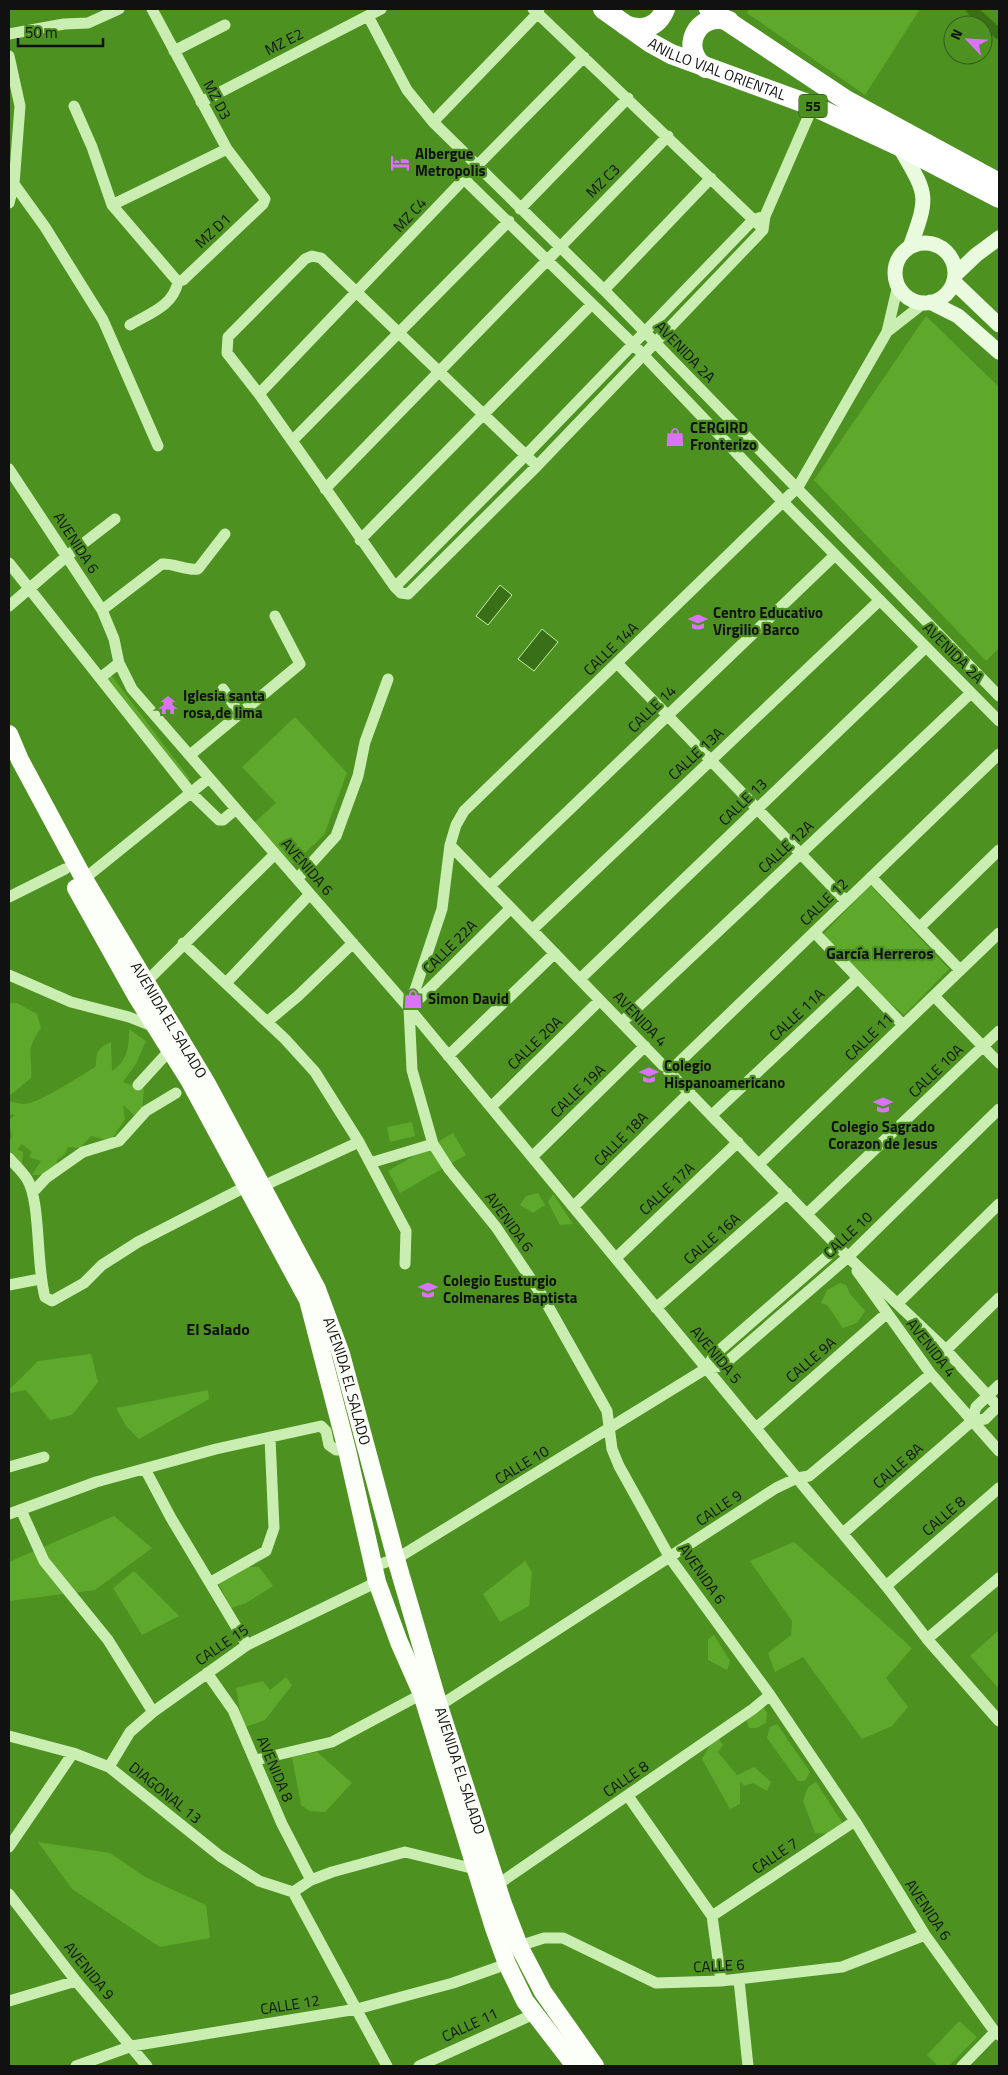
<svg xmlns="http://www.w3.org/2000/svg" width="1008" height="2075" font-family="'Titillium Web',sans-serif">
  <rect width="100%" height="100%" fill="#4d9121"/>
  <path fill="#5ea92b" d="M749,9H920L865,95L747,13Z
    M926,316L999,387V648L986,661L814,480Z
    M111,675L190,779L185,784L106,680Z
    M295,717L347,773L324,835L293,864L254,823L276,803L242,767Z
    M870,885L949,969L904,1015L817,941Z
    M9,1003H17L37,1014L41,1028C24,1052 33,1053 31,1078L9,1096V1047L11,1046L9,1045Z
    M129,1029L146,1041L136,1064L123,1082L144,1089L142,1109L134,1115L123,1105L125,1119L114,1136L107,1140L91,1136L80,1148L68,1147L65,1154L57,1160L56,1171L40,1175H32L41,1161L29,1157L32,1152L22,1144L17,1149L23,1152L22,1167L9,1156V1142L12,1137L9,1120L15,1115L9,1114V1101C13,1102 20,1104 25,1104C39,1103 83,1075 96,1066C96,1051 98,1048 111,1042L112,1071C128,1061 129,1046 129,1029Z
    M412,1122L415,1136L390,1142L387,1127Z
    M453,1133L466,1155L400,1193L388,1171Z
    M538,1193L545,1205L533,1213L520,1205L526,1196Z
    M553,1194L573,1224L560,1225L548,1202Z
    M840,1283L846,1285L850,1294L865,1311L857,1323L843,1328L827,1305L821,1303L827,1290Z
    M91,1354L98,1382L72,1415L50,1420L26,1390L9,1393V1390L38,1361Z
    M208,1390L209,1399L139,1439L126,1426L116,1408Z
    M114,1516L152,1548L95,1590L9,1601V1562Z
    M794,1542L912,1648L886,1678L908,1707L892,1726L862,1739L803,1657L775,1672L768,1653L791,1635L792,1621L750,1561Z
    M525,1561L532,1572L529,1606L500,1622L483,1594Z
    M242,1567H259L273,1586L246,1603L231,1608L217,1581Z
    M134,1571L179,1616L142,1635L113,1588Z
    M999,1630V1689L970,1656Z
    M714,1635L730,1661L727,1670L708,1660V1639Z
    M286,1677L292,1685L265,1720L243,1728L236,1688L263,1681L270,1690Z
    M763,1707L767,1713L766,1723L757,1728H749L746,1719Z
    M777,1724L810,1772L805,1781H798L767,1738L770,1727Z
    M719,1739L723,1745L718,1752L737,1775L754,1767L771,1782L767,1791L753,1783L745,1786L740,1782V1804L730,1809L702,1759L710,1745Z
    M317,1752L352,1783L325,1812L310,1811L301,1805L292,1757Z
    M816,1782L844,1825L830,1834L815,1833L803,1801L808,1787Z
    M38,1842L110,1853L145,1877L206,1905L210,1938L160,1947L72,1889Z
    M959,2021L977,2037L949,2066H938L927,2055Z"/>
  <path fill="#397017" stroke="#c4eea6" d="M500,585L512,595L488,625L476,616Z
    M542,629L558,642L534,671L518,659Z"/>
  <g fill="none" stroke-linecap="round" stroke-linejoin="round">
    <path stroke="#397017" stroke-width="11" d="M971,9L999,34"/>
    <path stroke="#caedb2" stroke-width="11" d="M152,9L227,149L265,199L263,204L183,280L178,282
      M533,9L759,225
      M368,16L407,90L433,122L604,290L999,696
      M9,34L64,24L88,23L119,9
      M174,51L225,25
      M9,56L20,106L14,184L9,203
      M201,102L381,9
      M74,106L92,147L112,205L178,282
      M433,122L538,13L539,9
      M464,179L632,343L783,502L999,721
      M14,184L45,227L103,320L158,446
      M112,205L227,149
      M520,209L628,98
      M898,285L887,332L798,487L464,811L456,825L450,845L442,909L409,1008L412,1070L433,1144L449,1169L496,1227L543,1297L607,1411L612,1449L619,1466L670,1558L770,1695L855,1821L925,1935L995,2032L999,2035
      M604,290L711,178
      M130,325C150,313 173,306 178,282
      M887,332L924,303
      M259,394L464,179L584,57
      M292,441L509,221
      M537,466L321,258L312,256L305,259L228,337L227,353L259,394L395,587L401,593L408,594L537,466L763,230L765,216L813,106
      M9,469L102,610L114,639L119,663L132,689L409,1008L886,1586L927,1639L999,1721
      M325,489L668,136
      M360,540L592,304
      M9,563L191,793L219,820H223L236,809
      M395,587L526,455L753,220L765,216
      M9,606L67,556L115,519
      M102,610L162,564C174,563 186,571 198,569L225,534
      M618,664L846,901
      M100,678L119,663
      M223,689L240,714
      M190,755L300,664L275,616
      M450,845L848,1257L946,1350L999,1408
      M871,877L960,970
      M84,879L209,778
      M297,879L336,836L358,776L365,742L388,679
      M490,886L835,555
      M9,897L65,869
      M920,927L999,850
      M532,930L880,600
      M814,932L903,1025
      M183,943L285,1039L315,1072L359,1142L406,1231L405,1264
      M9,975L71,1002L129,1017L157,1028
      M580,979L926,647
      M146,982L275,854
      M226,983L310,894
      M934,996L999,1063
      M412,1006L511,908
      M267,1022L298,996L353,943
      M622,1022L971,693
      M448,1056L555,953
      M670,1071L999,754
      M138,1085L170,1050
      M491,1107L600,1000
      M712,1115L858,978
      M532,1157L645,1046
      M9,1158C15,1165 22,1171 27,1179C41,1201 36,1266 45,1297L52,1301L84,1283L102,1265L138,1242L247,1186
      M370,1163L433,1144
      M759,1164L999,933
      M263,1186L359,1142
      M33,1192L46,1178L83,1152L119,1141L146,1111L176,1093
      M573,1207L690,1092
      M807,1214L999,1031
      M616,1258L738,1142
      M857,1271L931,1374L999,1451
      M9,1285L40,1279
      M898,1303L999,1204
      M656,1308L787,1193
      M946,1350L999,1298
      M707,1368L714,1355L838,1247
      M972,1421L976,1407L999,1385
      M756,1428L886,1314
      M9,1467L44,1457
      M145,1469L171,1518L247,1645
      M21,1510L44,1561L108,1640L153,1712
      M9,1514L96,1482L216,1449L321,1426L326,1431L329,1445L336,1450H347
      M843,1533L972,1421L985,1419L999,1405
      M374,1566L396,1559L707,1368L722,1366L848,1257L999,1109
      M211,1582L266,1551L274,1528L270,1438
      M886,1586L999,1488
      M927,1639L999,1578
      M207,1673L233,1710L282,1824L311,1880
      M439,1706L776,1488L797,1478L809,1476L931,1374
      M9,1736L73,1753L109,1767L220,1856L259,1881L293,1892
      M256,1760L332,1742L422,1694
      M109,1767L130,1732L153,1712L247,1645L377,1582
      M628,1796L712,1916L721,1981
      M9,1847L73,1753
      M497,1885L753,1709L770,1695
      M293,1892L387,2066
      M293,1892L311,1880L332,1872L405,1852L475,1869
      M9,1894L76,1981L147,2066
      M712,1916L855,1821
      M519,1946L544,1938H563L656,1983L721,1981L842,1967L925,1935
      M739,1980L748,2066
      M9,2001L76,1981
      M76,2066L132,2046L357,2009L453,1983L507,1964
      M419,2066L534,2014
      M962,2066L995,2032"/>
    <path stroke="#e9fade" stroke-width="15" d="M899,146C927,195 930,193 910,247
      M895 273a30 30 0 1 1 60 0a30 30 0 1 1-60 0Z
      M955,275L976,255L999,238
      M954,282L999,325
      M930,302L958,316L999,352"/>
    <g stroke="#fbfff8" stroke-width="18">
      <path id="s1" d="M9,734L20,760L84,879L207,1084L317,1289L341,1354L396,1559L439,1706L503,1904L519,1946L543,1992L595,2066"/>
      <path d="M76,888L137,997L189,1080L308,1300L347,1450L377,1582L399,1642L422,1694L494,1928L507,1964L525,2001L575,2066"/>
    </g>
    <g stroke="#fff" stroke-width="20">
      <path id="s2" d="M603,9L651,43L671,54L813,106L899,146L999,198"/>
      <path d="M709,9L846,100L999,183"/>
      <path d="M625,25C643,32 658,27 665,9"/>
      <path d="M706,68C678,50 697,10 729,21"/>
    </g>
  </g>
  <defs>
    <g id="hotel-bare" transform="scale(1.5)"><path d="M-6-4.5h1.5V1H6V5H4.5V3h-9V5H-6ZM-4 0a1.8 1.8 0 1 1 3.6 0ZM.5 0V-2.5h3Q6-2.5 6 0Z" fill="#d974f9" stroke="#4d9121" stroke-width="2.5" paint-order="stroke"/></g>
    <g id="shop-bare" transform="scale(1.5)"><path d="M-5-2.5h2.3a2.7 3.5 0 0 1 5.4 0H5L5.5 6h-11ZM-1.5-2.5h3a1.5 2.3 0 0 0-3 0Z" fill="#d974f9" stroke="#4d9121" stroke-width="2.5" paint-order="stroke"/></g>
    <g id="school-bare" transform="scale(1.5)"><path d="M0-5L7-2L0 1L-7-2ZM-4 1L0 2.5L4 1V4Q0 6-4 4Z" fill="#d974f9" stroke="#4d9121" stroke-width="2.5" paint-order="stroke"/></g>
    <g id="temple-bare" transform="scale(1.5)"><path d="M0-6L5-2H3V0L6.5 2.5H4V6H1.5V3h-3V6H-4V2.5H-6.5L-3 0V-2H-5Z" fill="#d974f9" stroke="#4d9121" stroke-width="2.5" paint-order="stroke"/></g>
  </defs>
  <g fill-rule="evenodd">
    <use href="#hotel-bare" x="400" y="163"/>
    <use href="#shop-bare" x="675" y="437"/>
    <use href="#school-bare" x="698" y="622"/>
    <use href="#temple-bare" x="168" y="705"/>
    <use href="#shop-bare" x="413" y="999"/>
    <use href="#school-bare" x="649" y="1075"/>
    <use href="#school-bare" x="883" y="1105"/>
    <use href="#school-bare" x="428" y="1290"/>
  </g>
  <g text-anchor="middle" stroke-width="4.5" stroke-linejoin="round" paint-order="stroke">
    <rect fill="#4d9121" stroke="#233716" stroke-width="1" x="799" y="94.5" width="28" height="23" rx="4"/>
    <g font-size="14" font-weight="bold" fill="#111">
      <text x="813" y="111">55</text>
    </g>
    <g font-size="15" fill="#111" stroke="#4d9121">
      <text transform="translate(284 42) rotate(-27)" y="5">MZ E2</text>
      <text dy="5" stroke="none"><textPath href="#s2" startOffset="130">ANILLO VIAL ORIENTAL</textPath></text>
      <text transform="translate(217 100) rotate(62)" y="5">MZ D3</text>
      <text transform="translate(603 181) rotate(-45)" y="5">MZ C3</text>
      <text transform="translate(410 215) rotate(-47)" y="5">MZ C4</text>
      <text transform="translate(213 231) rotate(-43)" y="5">MZ D1</text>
      <text transform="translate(685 352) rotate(46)" y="5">AVENIDA 2A</text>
      <text transform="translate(76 543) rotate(57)" y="5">AVENIDA 6</text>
      <text transform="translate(611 649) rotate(-44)" y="5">CALLE 14A</text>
      <text transform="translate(953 653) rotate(45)" y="5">AVENIDA 2A</text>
      <text transform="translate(652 709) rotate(-44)" y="5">CALLE 14</text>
      <text transform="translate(696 754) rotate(-43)" y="5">CALLE 13A</text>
      <text transform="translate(743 802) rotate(-44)" y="5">CALLE 13</text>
      <text transform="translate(786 847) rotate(-43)" y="5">CALLE 12A</text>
      <text transform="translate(307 867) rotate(49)" y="5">AVENIDA 6</text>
      <text transform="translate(824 902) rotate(-44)" y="5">CALLE 12</text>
      <text transform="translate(450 947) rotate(-45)" y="5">CALLE 22A</text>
      <text transform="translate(797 1015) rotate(-43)" y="5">CALLE 11A</text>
      <text transform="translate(640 1019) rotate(46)" y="5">AVENIDA 4</text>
      <text dy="5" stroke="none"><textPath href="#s1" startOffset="328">AVENIDA EL SALADO</textPath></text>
      <text transform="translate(869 1037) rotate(-44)" y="5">CALLE 11</text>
      <text transform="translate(535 1043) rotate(-44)" y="5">CALLE 20A</text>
      <text transform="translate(936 1071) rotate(-44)" y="5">CALLE 10A</text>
      <text transform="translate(578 1091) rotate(-44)" y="5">CALLE 19A</text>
      <text transform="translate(621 1139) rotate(-45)" y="5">CALLE 18A</text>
      <text transform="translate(667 1189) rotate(-43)" y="5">CALLE 17A</text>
      <text transform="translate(509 1222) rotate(54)" y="5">AVENIDA 6</text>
      <text transform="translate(848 1235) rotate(-43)" y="5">CALLE 10</text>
      <text transform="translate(712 1239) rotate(-41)" y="5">CALLE 16A</text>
      <text transform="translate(931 1348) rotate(52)" y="5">AVENIDA 4</text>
      <text transform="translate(716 1355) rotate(50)" y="5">AVENIDA 5</text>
      <text transform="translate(811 1360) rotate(-41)" y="5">CALLE 9A</text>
      <text dy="5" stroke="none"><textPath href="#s1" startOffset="732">AVENIDA EL SALADO</textPath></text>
      <text transform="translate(522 1465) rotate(-31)" y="5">CALLE 10</text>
      <text transform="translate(898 1466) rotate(-41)" y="5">CALLE 8A</text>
      <text transform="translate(719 1508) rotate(-34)" y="5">CALLE 9</text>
      <text transform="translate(944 1516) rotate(-41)" y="5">CALLE 8</text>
      <text transform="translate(702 1574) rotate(55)" y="5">AVENIDA 6</text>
      <text transform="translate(222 1645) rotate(-34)" y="5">CALLE 15</text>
      <text transform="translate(275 1769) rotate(67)" y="5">AVENIDA 8</text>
      <text dy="5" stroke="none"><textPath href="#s1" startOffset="1138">AVENIDA EL SALADO</textPath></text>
      <text transform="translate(626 1779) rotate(-35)" y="5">CALLE 8</text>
      <text transform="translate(165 1793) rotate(39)" y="5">DIAGONAL 13</text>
      <text transform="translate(775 1856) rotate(-34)" y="5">CALLE 7</text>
      <text transform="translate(928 1910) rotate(56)" y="5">AVENIDA 6</text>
      <text transform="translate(719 1966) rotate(-3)" y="5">CALLE 6</text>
      <text transform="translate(89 1971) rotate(51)" y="5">AVENIDA 9</text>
      <text transform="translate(290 2005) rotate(-9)" y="5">CALLE 12</text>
      <text transform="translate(470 2025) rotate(-25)" y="5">CALLE 11</text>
    </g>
    <g font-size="15" font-weight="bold" fill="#111" stroke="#4d9121" text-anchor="start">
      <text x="415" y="159">Albergue<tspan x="415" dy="17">Metropolis</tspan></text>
      <text x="690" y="433">CERGIRD<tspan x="690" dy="17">Fronterizo</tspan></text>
      <text x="713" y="618">Centro Educativo<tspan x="713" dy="17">Virgilio Barco</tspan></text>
      <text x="183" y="701">Iglesia santa<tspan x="183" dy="17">rosa,de lima</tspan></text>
      <text x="428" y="1004">Simon David</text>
      <text x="664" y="1071">Colegio<tspan x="664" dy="17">Hispanoamericano</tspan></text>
      <text x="883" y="1132" text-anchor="middle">Colegio Sagrado<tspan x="883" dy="17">Corazon de Jesus</tspan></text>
      <text x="443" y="1286">Colegio Eusturgio<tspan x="443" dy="17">Colmenares Baptista</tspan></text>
    </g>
    <g font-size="16" font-weight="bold" fill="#111" stroke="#4d9121">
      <text x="880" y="959">García Herreros</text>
      <text x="218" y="1335">El Salado</text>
    </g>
  </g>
  <rect width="1008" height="2075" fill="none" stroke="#111111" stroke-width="20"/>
  <g transform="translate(968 40) rotate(295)"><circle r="24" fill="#4d9121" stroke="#355e1b"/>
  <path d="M0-4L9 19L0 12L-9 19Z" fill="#d974f9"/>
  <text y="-8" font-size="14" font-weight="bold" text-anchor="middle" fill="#111111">N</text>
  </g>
  <path d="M18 38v8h85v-8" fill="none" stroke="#111111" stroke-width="2.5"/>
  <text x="25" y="38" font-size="15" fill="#111111" stroke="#4d9121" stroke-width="4" paint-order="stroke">50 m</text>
</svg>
